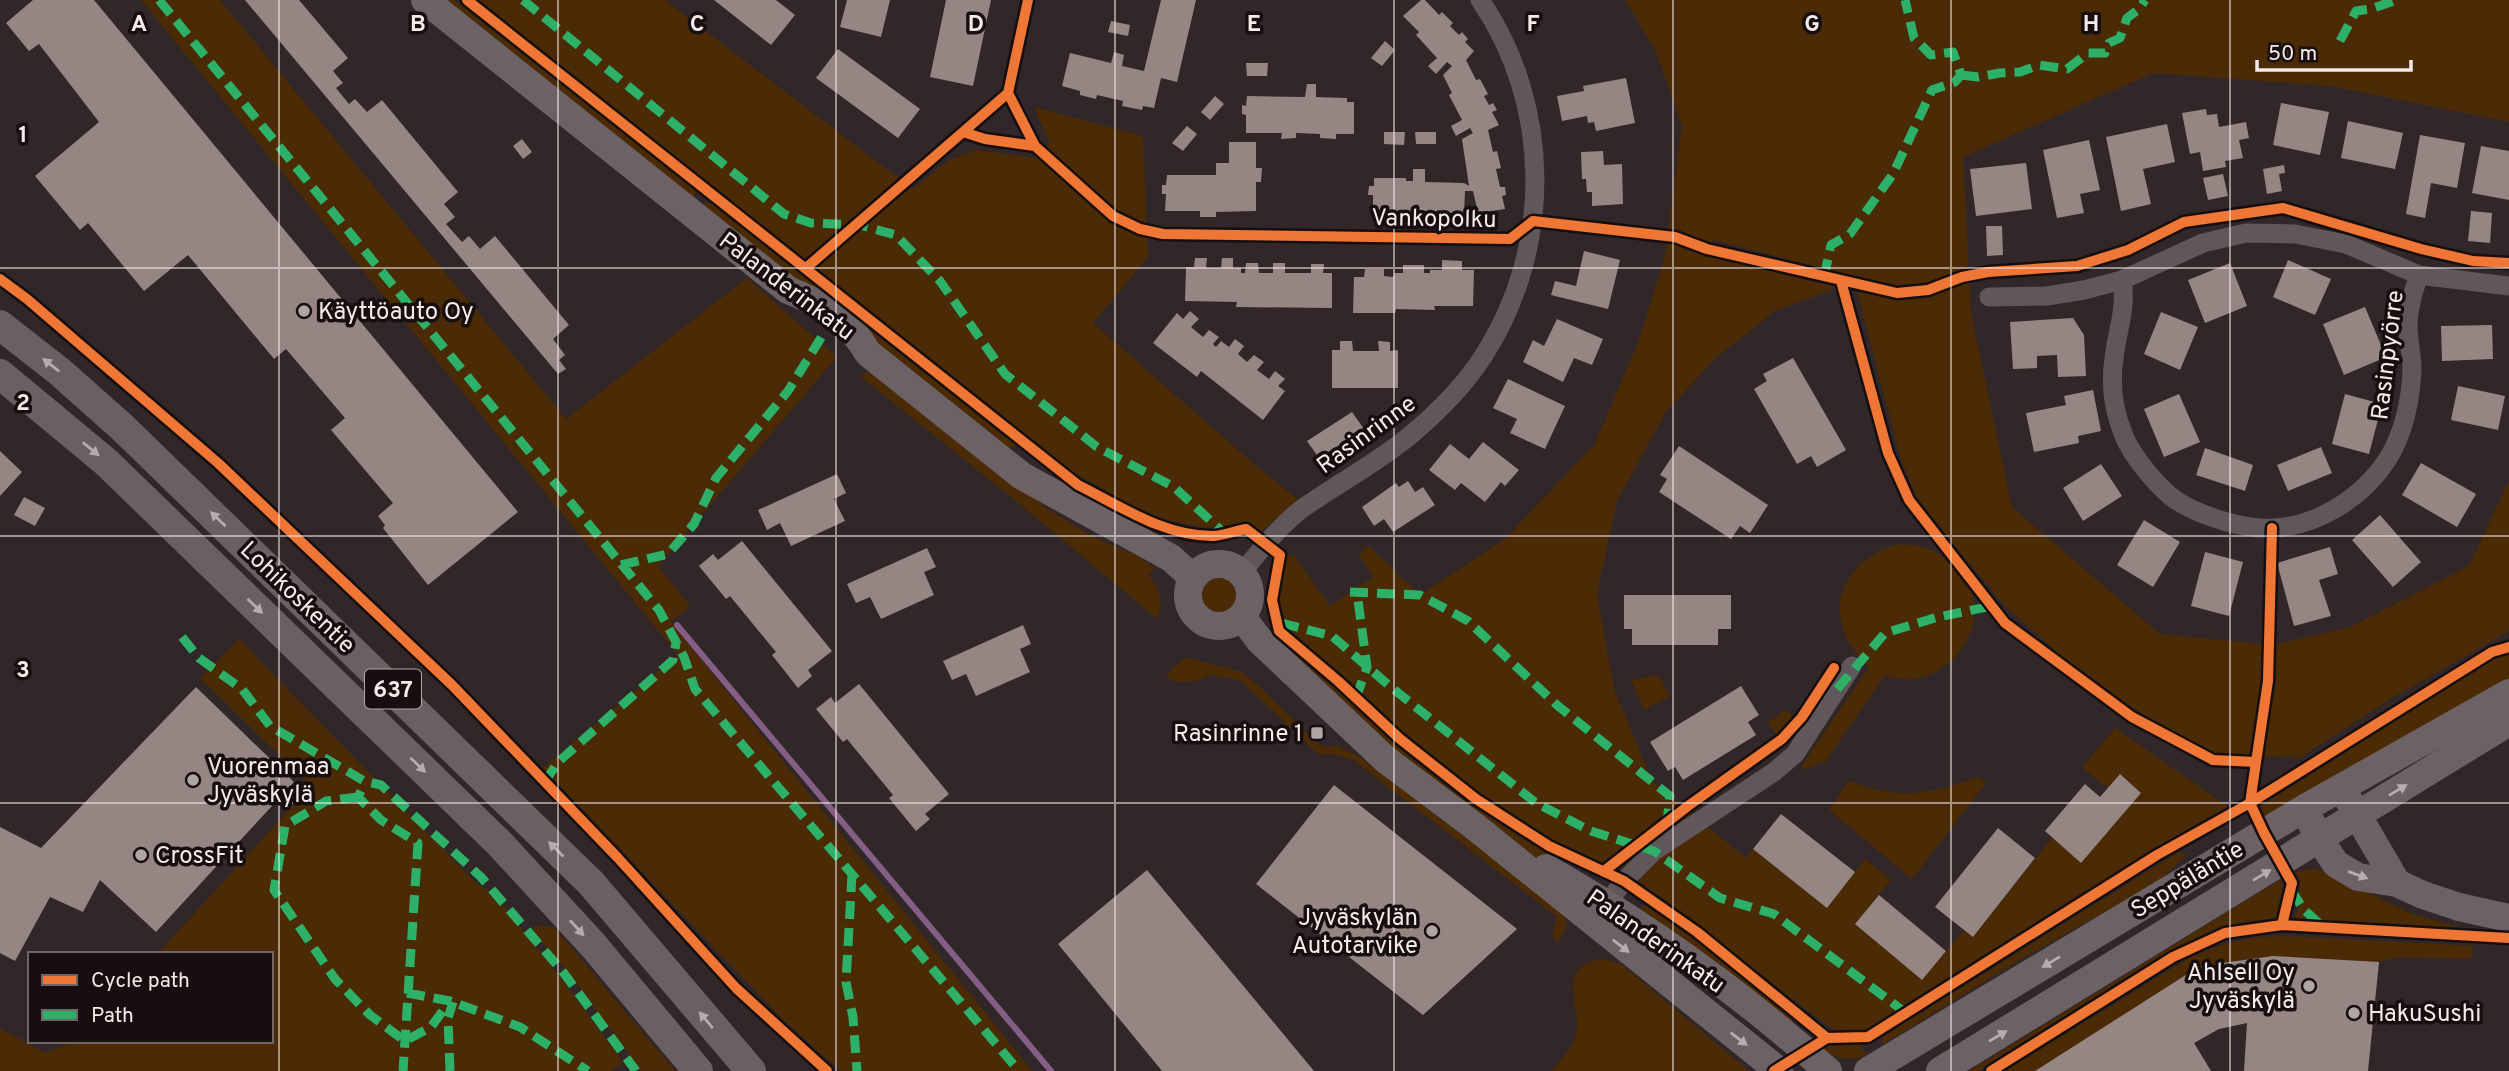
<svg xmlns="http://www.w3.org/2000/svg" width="2509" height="1071" font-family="Overpass,sans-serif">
  <rect width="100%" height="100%" fill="#312728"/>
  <path fill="#4b2a06" d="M141,0H220L566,419L747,278L837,357L658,566L690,606L671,622L1032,1071H841L783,1020L543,768L678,655Z
    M438,0H454L695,190L696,193L692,199Z
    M478,0H665L913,189L949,160L977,150L1033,158L1050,144L1034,107L1143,136L1148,257L1093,323L1255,465L1299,500L1259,533L1251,523L1205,528L1150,516L1064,467Z
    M1625,0H2509V122L2331,86L2153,73L1963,157L1971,313L2012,507L2160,634L2273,645L2350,627L2469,566L2509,480V631L2392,698L2301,757L2215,755L2133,708L2074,667L2004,605L1937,524L1917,498L1902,463L1853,276L1713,240L1710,251L1831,283L1833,289L1775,311L1717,357L1666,412L1617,501L1597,594L1614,689L1652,781L1746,858L1753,849L1827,907L1865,859L1891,880L1855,924L1922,979L1964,930L1973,937L2052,838L2082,862L2141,793L2120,774L2108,788L2082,768L2115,728L2230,808L1892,1018L1864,1032L1839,1033L1812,1014L1692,920L1636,885L1644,874L1613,860L1598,866C1535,832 1475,793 1420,748C1374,711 1333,668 1287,631C1272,610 1280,579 1288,556L1293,554L1330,606L1373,577L1359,555L1368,545L1420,595L1505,539L1594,445L1637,345L1665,257L1682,125L1655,50Z
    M706,203H710L823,290L819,295L812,292L702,207Z
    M865,325L1016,444L1008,452L872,343Z
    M870,371L1049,510L1097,539L1136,555L1155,568L1149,575C1160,590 1164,601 1157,619L1027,510L861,377L862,374Z
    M1894,545C1920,544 1934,547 1953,566C1957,571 1964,577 1967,582C1995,633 1938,696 1885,675L1826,761L1805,769L1800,768L1869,667C1821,623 1834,567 1894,545Z
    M1202 595a17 17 0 1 1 34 0a17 17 0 1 1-34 0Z
    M239,639L476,883C493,891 506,910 518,924C555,969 589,1015 623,1062L612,1071H0V1028L45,1053L75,1041H271V954H157L311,786L200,678Z
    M1278,642C1328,671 1365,717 1407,754C1457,796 1513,836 1570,866L1573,871L1542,861L1449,800Z
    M2509,655V685L2261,819L2257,811L2259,807L2494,659Z
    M1188,658L1242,672L1260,687L1318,744L1327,748L1336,745L1361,758L1564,912C1568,926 1567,932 1556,943L1553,935L1556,916L1353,760L1332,754L1319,755L1240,680L1209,675L1197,681L1176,682L1165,676L1182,660Z
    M1659,675L1670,697L1644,709L1631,680Z
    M1786,710L1792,716L1778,738L1768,722Z
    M1979,777L1986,783L1912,879L1829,810L1849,781C1903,801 1926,794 1979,777Z
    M2179,852L2187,855L2156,883L2021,959L1884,1044L1882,1042V1037Z
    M2313,869L2325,872L2412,914L2466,929L2465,933L2296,919L2300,887L2296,872Z
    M2281,879L2283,889L2276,918L2225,926L2169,952L1979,1071H1969Z
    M1646,905L1652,906L1794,1017L1790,1025L1639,909Z
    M537,925L555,928L675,1071H641L566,970L532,930Z
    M2288,936L2473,946L2472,959L2397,957L2379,962L2273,956L2201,966L2036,1071H2005L2191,957C2227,941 2249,937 2288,936Z
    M1602,959L1621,964L1749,1071H1552C1560,1061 1573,1047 1576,1034C1583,1006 1553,966 1602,959Z
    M1859,1045L1867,1055C1853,1061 1835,1059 1823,1049L1825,1046Z"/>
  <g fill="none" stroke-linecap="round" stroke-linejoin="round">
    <path stroke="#845e85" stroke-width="6" d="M677,625L1051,1071"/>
  </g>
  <path fill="#958683" d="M33,0H94L518,512L428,585L383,528L385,525L378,516L393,503L331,430L345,418L286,349L274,359L188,255L144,291L88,223L80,230L35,176L99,122L39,44L29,51L6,23Z
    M245,0H299L348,58L333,71L343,83L336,88L349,104L355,99L367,112L382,100L458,192L444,204L455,217L446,224L462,242L469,236L480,249L495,236L569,325L553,339L565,355L559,360L566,369L558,374Z
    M714,0H776L795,15L771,45Z
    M847,0H890L881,37L840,27Z
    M946,0H991L973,86L930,77Z
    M1161,0H1196L1177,82L1161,78L1154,108L1143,106L1142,110L1122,106L1123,101L1097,95L1096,99L1080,95V91L1062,86L1070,53L1111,63L1114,52L1124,55L1122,66L1144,71Z
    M1421,0H1425L1439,15L1442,12L1453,23L1450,26L1459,35L1462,32L1468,39L1465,42L1474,51L1466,60L1476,80L1480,79L1488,94L1484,96L1489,105L1493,103L1497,110L1492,112L1499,125L1488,130L1493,152L1497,151L1501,168L1496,169L1500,187H1505L1506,195L1502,196L1505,209L1478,213L1473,191H1465L1464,214H1446V218H1430V214H1404V218H1396V213H1373V195H1368L1369,186H1374V178H1406V181H1413V169H1425V182L1464,183L1469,186L1462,139L1473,133L1470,128L1456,136L1451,126L1462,120L1449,95L1452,93L1443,75L1452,66L1447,62L1436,74L1428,66L1437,58L1416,35L1419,32L1403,16Z
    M1111,21L1130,25L1128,36L1108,32Z
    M1385,41L1395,50L1382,66L1371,58Z
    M838,49L920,109L898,138L816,78Z
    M1246,63H1268L1267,76H1247Z
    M1626,78L1635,123L1596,131L1594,122L1588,123L1587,116L1562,121L1557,96L1584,91L1583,86Z
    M1307,84H1316V97L1347,98V102H1354V134H1336V139L1320,138V134L1296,133V138L1281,139L1282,133H1246V115L1242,114V105L1246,106L1247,96L1305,97Z
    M1215,96L1224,104L1210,120L1201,112Z
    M2281,103L2329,112L2320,155L2273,145Z
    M2206,109L2207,115L2217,114L2219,127L2246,122L2249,138L2239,140L2243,158L2225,161L2226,167L2203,171L2200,152L2190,154L2182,113Z
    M2348,121L2403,133L2395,169L2341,158Z
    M2167,124L2175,162L2143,169L2151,204L2121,211L2106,137Z
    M1187,126L1197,134L1183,151L1172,143Z
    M1384,132H1405L1404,145L1384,144Z
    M1415,132H1436V144H1416Z
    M2420,135L2465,143L2457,188L2431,183L2425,218L2406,214Z
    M522,139L532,152L523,159L513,146Z
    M2089,140L2100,190L2080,194L2084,213L2057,218L2043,150Z
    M1229,142H1256V168H1262L1261,182H1256V211L1216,212V217H1200V211H1165L1166,194H1162V185H1166L1167,175H1216V163H1229Z
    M2481,146L2509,151V200L2472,193Z
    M1603,151L1604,165L1622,164L1623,204L1592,206V192H1587L1586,179H1582L1581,152Z
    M2026,163L2032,209L1976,216L1970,169Z
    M2284,165L2285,173L2279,174L2282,191L2267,194L2263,169Z
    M2223,174L2228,196L2208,200L2203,178Z
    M2471,211L2492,213L2490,243L2468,241Z
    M1986,226H2002L2003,255L1987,256Z
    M1584,251L1620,260L1608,309L1551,295L1555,281L1576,286Z
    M1195,258H1207L1206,268H1221L1222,258H1233V268H1241V273H1245L1246,263H1258L1259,273H1273V263H1285V273H1311V264H1324L1323,273H1332V308L1236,307L1237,302L1185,301L1186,267H1194Z
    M1442,260L1462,261V270H1474L1473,306H1434L1435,310L1396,309L1395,313H1353L1354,277H1364L1365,269H1384V276L1393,277L1394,273H1403V265H1424V273H1430V270H1442Z
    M2288,260L2331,279L2315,315L2273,297Z
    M2230,263L2247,306L2205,323L2188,280Z
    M2365,307L2386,357L2344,375L2323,324Z
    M1190,311L1199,319L1191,327L1203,337L1209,330L1219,337L1213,344L1216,347L1221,341L1229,347L1235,339L1244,346L1238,354L1247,362L1254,355L1264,362L1257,370L1269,379L1275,371L1285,379L1278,386L1285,391L1263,420L1201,371L1197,377L1153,343L1177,313L1183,319Z
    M2161,312L2198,327L2180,370L2144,354Z
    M2073,318L2084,335L2086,376L2058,377L2057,355L2037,356V368L2013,369L2010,322Z
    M1557,319L1603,339L1592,365L1574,358L1563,382L1523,362L1533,340L1544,346Z
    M2492,325L2493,359L2442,361L2441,326Z
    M1340,341H1352L1353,351H1379L1378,341L1390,342V351L1398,350V388H1332V350H1340Z
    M1793,358L1846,450L1817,467L1811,456L1797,464L1754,389L1767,381L1763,374Z
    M1508,379L1565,406L1545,449L1510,433L1517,419L1493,408Z
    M2458,386L2505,396L2498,430L2451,420Z
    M2093,390L2101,431L2078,436L2079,443L2034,452L2026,413L2066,405L2064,396Z
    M2179,394L2200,442L2164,457L2144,409Z
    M2345,394L2382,404L2369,454L2332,444Z
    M1352,412L1364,429L1319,458L1307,441Z
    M1483,442L1519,470L1505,486L1501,482L1485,502L1461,483L1455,490L1429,470L1450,444L1469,459Z
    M1679,446L1768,505L1750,533L1740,526L1731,539L1659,492L1667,479L1660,475Z
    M2321,447L2332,473L2288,491L2277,465Z
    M2205,448L2253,465L2245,491L2196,475Z
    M0,451L22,472L0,496Z
    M2421,463L2476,494L2457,527L2402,495Z
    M2101,464L2122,496L2083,521L2063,488Z
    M837,474L846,493L834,499L845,521L791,546L780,523L767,530L758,510Z
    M1408,481L1415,492L1423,487L1435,505L1393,532L1384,519L1374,526L1362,507L1396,483L1399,487Z
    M24,497L45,508L35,526L14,515Z
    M2380,515L2421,562L2393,587L2352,540Z
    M2144,520L2180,542L2153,587L2117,565Z
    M742,541L832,651L808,670L812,676L798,688L772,655L776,652L730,596L726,599L699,566L713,554L718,560Z
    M2330,547L2338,574L2319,580L2331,616L2294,626L2277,563Z
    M927,548L936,567L924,572L934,595L881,619L870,597L856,603L847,584Z
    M2205,552L2243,562L2229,616L2191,606Z
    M1624,595H1731V629H1718V645H1632V629H1624Z
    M1023,625L1031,644L1020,649L1030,672L976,696L966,674L952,680L943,661Z
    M859,684L949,794L925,814L930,819L916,831L889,798L893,795L847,739L843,742L816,709L831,697L835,703Z
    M1741,686L1759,715L1748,722L1756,735L1683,780L1675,767L1668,771L1650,742Z
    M196,687L294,782L156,932L100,880L83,912L50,897L15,961L0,953V827L41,848Z
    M2120,774L2141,793L2081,863L2045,831L2085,784L2100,797Z
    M1334,785L1517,929L1423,1015L1256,884Z
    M1781,814L1855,872L1827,908L1753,849Z
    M1998,828L2035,858L1973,937L1935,907Z
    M1147,870L1314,1071H1162L1058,944Z
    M1879,895L1946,951L1922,980L1855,924Z
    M2273,956L2379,962L2368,1071H2244L2247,1023L2219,1029L2194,1043L2211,1071H2035L2200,966Z"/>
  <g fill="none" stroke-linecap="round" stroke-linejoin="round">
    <path stroke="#60575b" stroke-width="19" d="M2122,280C2127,308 2117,331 2114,358C2110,384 2114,412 2124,436C2132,456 2159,489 2177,501C2201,516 2244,530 2273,528C2318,526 2363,497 2387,460C2404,434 2411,399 2412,369C2412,355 2408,340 2408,326C2408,308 2413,292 2419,275
      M1989,297L2047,296L2084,290L2122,280L2203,243L2246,233L2295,234L2346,244L2419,275L2509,286
      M1242,573C1259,551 1277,529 1299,511C1336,484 1378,463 1413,433C1439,411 1465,385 1484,355C1553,248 1552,105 1480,0
      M1599,914L1624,881L1654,851L1774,772L1795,754L1852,666"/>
    <path stroke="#6c6266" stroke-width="28" d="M425,0L788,290C821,303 850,321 868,353L1022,476L1171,558L1193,578
      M1188 595a31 31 0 1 1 62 0a31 31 0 1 1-62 0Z
      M1242,617L1260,641L1385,759L1474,826L1779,1071
      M2348,799L2397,883
      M2311,822L2319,839L2336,864L2358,877L2397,883L2423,895L2459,907L2509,918
      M1546,868C1646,925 1742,994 1828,1071
      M1868,1071L2305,808L2509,693
      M1940,1071L2509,722"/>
    <path stroke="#6b5f64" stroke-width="30" d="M0,325L60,372L123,428L591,883L751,1071
      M0,374L106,462L500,844L593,945L698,1071"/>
    <path stroke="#2db169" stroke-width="9" stroke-dasharray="18 9" stroke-linecap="butt" d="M159,0L659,610L684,657L695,689L1019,1071
      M523,0L784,214L811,223L860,225L896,235L940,281L1005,374L1097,447L1174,487L1225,534
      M2340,41L2356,11L2370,9L2397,0
      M1961,75L1978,77L2000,73L2020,72L2039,65L2067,69L2088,53H2105L2109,43L2120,38L2127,18L2139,9L2145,0
      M1824,277L1831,245L1850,234L1893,174L1932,90L1955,82L1961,75L1953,52L1931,55L1914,38L1905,0
      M621,565L668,554L694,524L716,478L788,391L824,333
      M1350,592L1420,595L1468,621L1558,706L1670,796L1667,822
      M1281,623L1332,636L1392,688L1536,803L1591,831L1654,851L1720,898L1774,914L1906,1013
      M182,637L199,658L242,689L270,726L364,781L381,785L481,877L563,972L636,1071
      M1837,689L1885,633L1938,617L1992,606
      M1356,698L1367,667L1357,593
      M545,782L557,763L673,660L676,643
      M361,791L358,797L381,820L418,843L403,1071
      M358,797L326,801L285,826L274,890L335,979L370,1015L405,1041L431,1027L450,1001
      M852,874L846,982L853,1017L857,1071
      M2291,889L2303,909L2322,926
      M407,993L450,1001L520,1027L588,1071
      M450,1071L448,1018L453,1002"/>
    <g stroke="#170f0f" stroke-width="15">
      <path id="cycleway" d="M467,0L1078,485C1120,506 1165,537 1214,536C1224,535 1235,531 1246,529L1280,555L1272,600L1279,631L1338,681L1400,739L1476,799L1549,846L1624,881L1697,932L1827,1038
        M1008,93L1035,146L1113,216L1140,229L1163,234L1510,239L1533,221L1675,237L1707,249L1897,293L1928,290L1962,277L1988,272L2077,266L2128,250L2184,222L2283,208L2421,249L2473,261L2509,263
        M963,132L1008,93L1028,0
        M806,268L963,132L985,139L1035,146
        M0,279L27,299L218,463L452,685L618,858L736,988L827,1071
        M1841,281L1888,453L1909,500L2005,623L2132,717L2213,760L2256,762
        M1604,871L1688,806L1782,739L1802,717L1834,668
        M2282,925L2509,938
        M1774,1071L1827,1038L1868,1037L2157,855L2250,803L2492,652L2509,647
        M1991,1071L2173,957L2225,933L2282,925L2292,883L2264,833L2250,803L2268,681L2272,528"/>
    </g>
    <use href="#cycleway" stroke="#f07635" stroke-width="10"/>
  </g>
  <defs><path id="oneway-solid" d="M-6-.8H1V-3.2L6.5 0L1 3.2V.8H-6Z" transform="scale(1.75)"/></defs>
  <g fill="#b7abae">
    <use href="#oneway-solid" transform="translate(51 365) rotate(-142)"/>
    <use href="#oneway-solid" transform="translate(91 449) rotate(39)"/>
    <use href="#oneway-solid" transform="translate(218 519) rotate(-136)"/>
    <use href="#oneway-solid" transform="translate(255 606) rotate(44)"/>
    <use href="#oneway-solid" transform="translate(418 765) rotate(44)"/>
    <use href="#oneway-solid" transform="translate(556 849) rotate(-135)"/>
    <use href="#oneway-solid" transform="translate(577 928) rotate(48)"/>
    <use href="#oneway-solid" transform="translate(706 1020) rotate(-130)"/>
  </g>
  <g fill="#b8acaf">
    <use href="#oneway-solid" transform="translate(2398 790) rotate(-31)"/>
    <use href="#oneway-solid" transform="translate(2262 875) rotate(-31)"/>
    <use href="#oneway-solid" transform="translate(2358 875) rotate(20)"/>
    <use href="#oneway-solid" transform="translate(1621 946) rotate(38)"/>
    <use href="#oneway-solid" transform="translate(2051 962) rotate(149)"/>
    <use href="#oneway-solid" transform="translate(1998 1036) rotate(-31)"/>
    <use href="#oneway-solid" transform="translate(1739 1039) rotate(38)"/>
  </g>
  <path fill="none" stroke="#f6e9ea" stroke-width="2" stroke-opacity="0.55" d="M279,0V1071M558,0V1071M836,0V1071M1115,0V1071M1394,0V1071M1673,0V1071M1951,0V1071M2230,0V1071M0,268H2509M0,536H2509M0,803H2509"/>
  <g fill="#b1a5a6" stroke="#170f0f" stroke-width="2.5">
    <circle cx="304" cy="311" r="7"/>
    <rect x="1310" y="726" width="14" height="14" rx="3.5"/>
    <circle cx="193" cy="780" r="7"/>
    <circle cx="141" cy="855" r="7"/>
    <circle cx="1432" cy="931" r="7"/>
    <circle cx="2309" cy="986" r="7"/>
    <circle cx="2354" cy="1013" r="7"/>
  </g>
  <g text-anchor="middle" stroke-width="7" stroke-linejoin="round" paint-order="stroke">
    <rect fill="#170f0f" stroke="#b3a8a8" stroke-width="2" x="365" y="669.5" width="56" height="39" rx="5"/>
    <g font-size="23" font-weight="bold" fill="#f6e9ea">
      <text x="393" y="697">637</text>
    </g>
    <g font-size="24" fill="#f6e9ea" stroke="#170f0f">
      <text transform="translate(1434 218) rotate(1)" y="8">Vankopolku</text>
      <text transform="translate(787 286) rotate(37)" y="8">Palanderinkatu</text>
      <text transform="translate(2387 355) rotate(-83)" y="8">Rasinpyörre</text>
      <text transform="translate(1366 434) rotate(-36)" y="8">Rasinrinne</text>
      <text transform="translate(298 597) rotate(44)" y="8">Lohikoskentie</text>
      <text transform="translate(2187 879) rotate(-31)" y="8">Seppäläntie</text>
      <text transform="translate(1656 941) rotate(35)" y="8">Palanderinkatu</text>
    </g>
    <g font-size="24" fill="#f6e9ea" stroke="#170f0f" text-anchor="start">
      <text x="318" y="319">Käyttöauto Oy</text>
      <text x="1303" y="741" text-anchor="end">Rasinrinne 1</text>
      <text x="207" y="774">Vuorenmaa<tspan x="207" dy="28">Jyväskylä</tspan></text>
      <text x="155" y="863">CrossFit</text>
      <text x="1418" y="925" text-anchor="end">Jyväskylän<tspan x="1418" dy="28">Autotarvike</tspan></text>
      <text x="2295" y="980" text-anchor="end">Ahlsell Oy<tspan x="2295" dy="28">Jyväskylä</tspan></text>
      <text x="2368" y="1021">HakuSushi</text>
    </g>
  </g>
  <g font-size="23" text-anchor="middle" font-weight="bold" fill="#f6e9ea" stroke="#170f0f" stroke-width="7" stroke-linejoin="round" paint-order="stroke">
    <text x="139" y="31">A</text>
    <text x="418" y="31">B</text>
    <text x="697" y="31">C</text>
    <text x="976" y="31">D</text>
    <text x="1254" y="31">E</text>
    <text x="1533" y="31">F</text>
    <text x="1812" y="31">G</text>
    <text x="2091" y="31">H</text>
    <text x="23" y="142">1</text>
    <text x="23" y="410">2</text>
    <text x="23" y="677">3</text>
  </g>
  <rect x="28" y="952" width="245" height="91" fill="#170f0f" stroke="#706667" stroke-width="2"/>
  <rect x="42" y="975" width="35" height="10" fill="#f07635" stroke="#706667" stroke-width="2"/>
  <text x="91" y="987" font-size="21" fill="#f6e9ea">Cycle path</text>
  <rect x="42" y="1010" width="35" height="10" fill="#2db169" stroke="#706667" stroke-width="2"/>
  <text x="91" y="1022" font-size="21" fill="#f6e9ea">Path</text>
  <path d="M2257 60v10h154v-10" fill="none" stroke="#f6e9ea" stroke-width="3.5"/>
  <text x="2268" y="60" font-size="21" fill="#f6e9ea" stroke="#170f0f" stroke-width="5" paint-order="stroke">50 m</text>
</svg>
